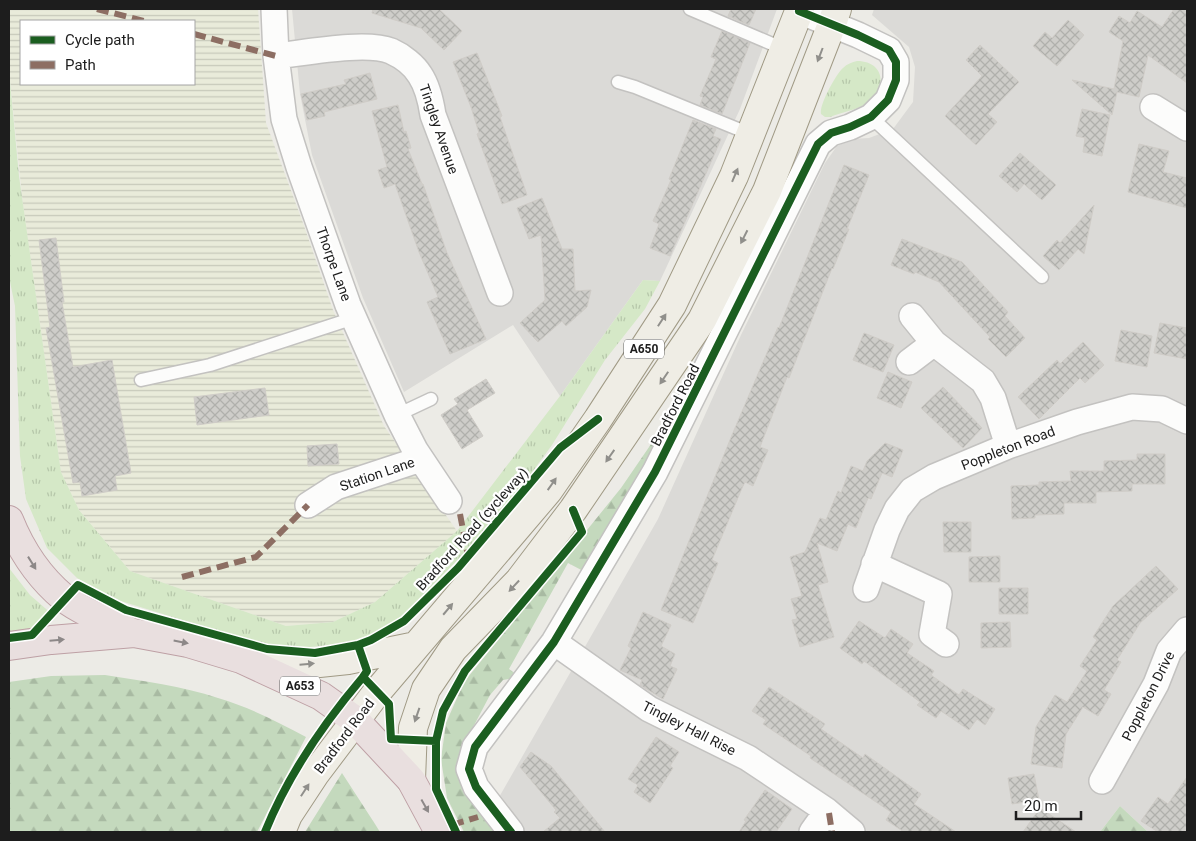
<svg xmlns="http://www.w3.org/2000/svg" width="1196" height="841" font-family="Roboto,sans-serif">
  <defs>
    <pattern id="farmland-rules" width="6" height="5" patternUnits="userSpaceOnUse" patternTransform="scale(1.25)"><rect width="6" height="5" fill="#e9ebda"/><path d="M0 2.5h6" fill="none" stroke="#c7c9bb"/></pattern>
    <pattern id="grass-tufts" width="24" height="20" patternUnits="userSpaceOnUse" patternTransform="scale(1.25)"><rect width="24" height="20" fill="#d5e8c7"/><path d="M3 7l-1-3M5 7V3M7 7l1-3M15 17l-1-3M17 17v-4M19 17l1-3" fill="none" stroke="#b6c7aa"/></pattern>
    <pattern id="forest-firs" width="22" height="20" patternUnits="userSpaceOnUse" patternTransform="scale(1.25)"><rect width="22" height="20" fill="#c4d9bd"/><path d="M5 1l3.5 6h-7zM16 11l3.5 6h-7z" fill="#a8baa2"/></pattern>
    <pattern id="building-cross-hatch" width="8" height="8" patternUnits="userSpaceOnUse" patternTransform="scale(1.25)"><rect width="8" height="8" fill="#cecdc9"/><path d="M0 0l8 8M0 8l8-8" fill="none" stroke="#b0b0ac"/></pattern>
  </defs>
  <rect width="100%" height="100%" fill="#ecebe6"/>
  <path fill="#dbdad7" d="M292,9H777L740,109L660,281L643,280L560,396L513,325L404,392L363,298L312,155L300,94Z
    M874,9H1187V832H1148L1120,806L1100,832H504L490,813L658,519L741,335L825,163L837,146L852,139L869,138L893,129L913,102L915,67L909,47L872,15Z"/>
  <path fill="url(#farmland-rules)" fill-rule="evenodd" d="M9,9H258L266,123L303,223L333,310L384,426L457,531L375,602L333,622L286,626L130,571L79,510L61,472L23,205L9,71ZM21,21H194V84H21Z"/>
  <path fill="url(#grass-tufts)" d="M857,61C885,61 888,89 867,103C857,110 842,112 830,117H825L821,114C819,105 836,74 843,68C847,64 852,62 857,61Z
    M9,71L19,176L61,472L79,510L130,571L286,626L333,622L375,602L457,531L560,396L643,280L660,281L645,309L605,360L552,445L519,490L466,551L407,613L377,632L349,643L300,648L260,644L111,598L77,578L47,548L26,499L20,456L15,306L9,277Z
    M9,568L30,595L53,615L30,632L9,635Z"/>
  <path fill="url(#forest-firs)" d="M686,393L587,573L568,563L509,669L520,677L503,680L490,695L470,733L466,759L504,832H464L447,798L441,759L446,723L464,682L621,488Z
    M105,675C143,681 182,686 218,698C249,707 278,722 306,737L257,832H9V682L51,676Z
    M342,773L375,824L380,832H305Z
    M1120,806L1148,832H1100Z"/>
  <path fill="url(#building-cross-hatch)" stroke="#cfccc7" d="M373,9H439L462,31L444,50L421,28L372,13Z
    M731,9H756L749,25L728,16Z
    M1174,9H1187V83L1148,55L1139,97L1117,92L1112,115L1072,80L1114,89L1123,41L1109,32L1119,16L1130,23L1137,11L1162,27Z
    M1068,20L1084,35L1057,66L1033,46L1045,32L1052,38Z
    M722,31L750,43L722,114L700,105L703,97L700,96L716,59L711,57Z
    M980,45L1019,82L988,114L997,122L976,145L945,116L982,76L966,60Z
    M477,53L502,116L500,117L527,195L502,204L477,134L479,133L471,107L453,62Z
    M370,73L377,99L324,112L325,116L307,120L301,94L346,84L344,80Z
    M398,105L404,132L406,131L411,148L408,149L422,184H423L447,253L486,339L450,354L427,302L438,297L419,252L395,184L384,188L378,170L387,167L372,111Z
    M1082,109L1110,115L1102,156L1083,152L1085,138L1076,136Z
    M693,120L716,129L713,136L721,139L670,256L650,248L659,224L653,221L671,180L669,179Z
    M1139,144L1169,151L1163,172L1187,178V208L1128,192Z
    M1020,153L1056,185L1042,200L1024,184L1017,192L999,176Z
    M844,165L869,175L847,229H849L833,269L832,268L789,378L787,377L760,447L768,450L753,486L745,482L742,488L712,560L718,563L693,623L661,610L732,435L778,327L779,328Z
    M542,198L562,249H573L575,291L591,290L587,307L566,326L562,321L538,342L520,323L545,300L541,235L529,239L517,208Z
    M1094,205L1084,254L1078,249L1059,270L1043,256L1057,240L1060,243Z
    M56,238L64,302H62L73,367L112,360L131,473L115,476L117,490L82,496L80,482L73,483L46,328L50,327L39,240Z
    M902,239L962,262L1008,312L1005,316L1025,338L1006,357L988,339L990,337L939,282L915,272L914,274L891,265Z
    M1160,323L1187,328V359L1154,353Z
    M1121,330L1152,336L1147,367L1115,361Z
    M864,333L894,345L883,372L853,360Z
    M1083,342L1104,365L1085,383L1080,378L1039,419L1018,397L1057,360L1060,364Z
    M888,372L912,382L901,408L877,398Z
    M486,379L495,393L467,410L483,436L462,449L441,415L458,404L454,399Z
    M943,387L982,428L963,448L921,408Z
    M265,388L269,415L197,425L194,397Z
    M885,443L903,450L892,477L882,473L871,499L868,498L856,528L848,524L837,551L817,543L828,582L818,585L834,637L800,647L792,620L797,619L791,599L802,596L790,557L805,552L820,518L826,520L838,491L841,493L851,466L863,471L867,461Z
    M337,444L339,464L308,466L307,446Z
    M1137,454H1165V484H1132V491L1096,492V503H1064V514L1035,515V518L1012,519L1011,486L1039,485V482L1071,481L1070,471H1104V461L1137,460Z
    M943,522H971V552H944Z
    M1000,556V582H969V557Z
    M1156,566L1178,589L1140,623L1117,660L1121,662L1104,690L1111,694L1098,716L1083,707L1066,734L1062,768L1031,764L1036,727L1055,695L1067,702L1087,671L1080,666L1097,640L1093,637L1113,606Z
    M999,588H1028V614H999Z
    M643,612L671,625L661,646L675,654L670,666L677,669L663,699L640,685L642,680L620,670L631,648L628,646Z
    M859,621L885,638L891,629L913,644L907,653L934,671L931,675L959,695L963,689L995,709L985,725L977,719L969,730L941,711L936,718L917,705L920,702L893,682L864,661L862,664L840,648Z
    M1010,622L1011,647L981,648V623Z
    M769,687L825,724L821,729L863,758L865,754L921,794L914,804L956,832H904L886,820L891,812L810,758L811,756L763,724L766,720L752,711Z
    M656,737L679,752L670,766L673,768L650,803L634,792L638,785L628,779Z
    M531,752L551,766L605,832H543L560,818L554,812L556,810L520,767Z
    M1034,774L1039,800L1012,804L1008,778Z
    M1187,777V832H1158L1141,821L1158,797L1168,804Z
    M765,790L792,809L776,832H739L746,821L744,820Z
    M1040,808L1076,832H1023Z"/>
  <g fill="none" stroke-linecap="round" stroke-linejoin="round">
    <g stroke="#c3c2c0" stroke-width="15">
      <path id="lane" d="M690,9L784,49
        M618,82L635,87L750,134
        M871,117L1042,277
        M141,380L210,365L354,318
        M397,415L431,399"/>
    </g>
    <g stroke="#c3c2c0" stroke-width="28">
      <path id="street" d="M274,9L276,56L284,119L299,167L348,305L397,415L415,450L449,501
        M276,56C305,53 365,41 391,51C402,56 414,65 420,75C428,87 431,102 433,115L500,293
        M1153,107L1187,128
        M912,316L934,343L983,381L993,398L1008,446
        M909,362L934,343
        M308,505L336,487L421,459
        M874,564L939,594L932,634L946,644
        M866,589L887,530L897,509L912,490L934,477L1008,446L1077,422L1132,407L1162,409L1187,421
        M554,642L649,709L748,758L827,811L852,832
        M1102,781L1156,684L1169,651L1187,630
        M511,832L476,787L469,769L475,747L554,642L655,472L818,144L831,133L850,127L871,117L888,100L896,80V62L889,50L858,35L799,11
        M812,832L827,811"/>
    </g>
    <g stroke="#a09a85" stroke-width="30">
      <path id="primary" d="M245,659L300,665L348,660L416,646
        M411,780L413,728L426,689L453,649L519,581L573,510L702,320L767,191L832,24L837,9
        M281,832L288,815L315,774L377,692L548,491L598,419L672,305L734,176L800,9"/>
    </g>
    <g stroke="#bea0a5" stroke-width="30">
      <path id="highway" d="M9,520C21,550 40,578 64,598C80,611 113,624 133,633
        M9,646L51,640L134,633L188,643L241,659L321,696L355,720L411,780L439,832"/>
    </g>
    <use href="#lane" stroke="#fcfcfb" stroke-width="12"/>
    <use href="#street" stroke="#fcfcfb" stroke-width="25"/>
    <use href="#primary" stroke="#efede5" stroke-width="28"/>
    <use href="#highway" stroke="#e9dfdf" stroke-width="28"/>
    <path stroke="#8d6e63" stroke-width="6" stroke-dasharray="12 6" stroke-linecap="butt" d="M97,9L144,21
      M194,34L276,56
      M460,514L468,556
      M182,577L256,557L308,505
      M829,813L832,832
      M452,825L478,817"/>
    <g stroke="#fff" stroke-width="11">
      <path id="cycleway" d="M9,638L32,635L78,585L126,610L267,649L315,653L358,645L367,671L363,677L389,704L391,739L436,741V789L456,832
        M358,645L371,640L404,621L458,568L560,448L598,419
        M436,741L443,711L465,671L582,532L573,510
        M265,832C288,775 323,724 363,677
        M511,832L476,787L469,769L475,747L554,642L655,472L818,144L831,133L850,127L871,117L888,100L896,80V62L889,50L858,35L799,11"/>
    </g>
    <use href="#cycleway" stroke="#1b5e20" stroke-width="8"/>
  </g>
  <defs><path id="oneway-solid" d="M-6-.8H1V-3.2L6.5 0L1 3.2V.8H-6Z" transform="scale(1.25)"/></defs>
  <g fill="#908f8b">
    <use href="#oneway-solid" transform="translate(820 55) rotate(111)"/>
    <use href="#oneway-solid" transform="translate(735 175) rotate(-67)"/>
    <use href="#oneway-solid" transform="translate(744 237) rotate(117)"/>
    <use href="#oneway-solid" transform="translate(662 320) rotate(-57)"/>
    <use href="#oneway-solid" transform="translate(664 378) rotate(124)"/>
    <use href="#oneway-solid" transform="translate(610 456) rotate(125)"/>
    <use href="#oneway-solid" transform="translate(552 484) rotate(-55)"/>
    <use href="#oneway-solid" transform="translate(514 586) rotate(133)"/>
    <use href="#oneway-solid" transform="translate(448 609) rotate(-50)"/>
    <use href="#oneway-solid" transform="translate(307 664) rotate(-5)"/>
    <use href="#oneway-solid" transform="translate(417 715) rotate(109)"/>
    <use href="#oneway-solid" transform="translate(305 790) rotate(-57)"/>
  </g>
  <g fill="#8d8888">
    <use href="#oneway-solid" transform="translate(32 563) rotate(58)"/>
    <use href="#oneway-solid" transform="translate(57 640) rotate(-5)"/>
    <use href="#oneway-solid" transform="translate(181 642) rotate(11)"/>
    <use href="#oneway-solid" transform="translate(425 806) rotate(61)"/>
  </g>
  <g text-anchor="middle" stroke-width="4.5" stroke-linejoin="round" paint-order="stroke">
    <g fill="#fff" stroke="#616161" stroke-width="1">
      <rect x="624" y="339.5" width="40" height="19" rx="4"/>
      <rect x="280" y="676.5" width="40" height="19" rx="4"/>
    </g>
    <g font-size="12" font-weight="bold" fill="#1d1d1d">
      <text x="644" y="353">A650</text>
      <text x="300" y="690">A653</text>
    </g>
    <g font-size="14" fill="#1d1d1d" stroke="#fff">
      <text transform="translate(439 129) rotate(71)" y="5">Tingley Avenue</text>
      <text transform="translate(334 264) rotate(70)" y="5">Thorpe Lane</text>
      <text transform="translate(675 405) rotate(-63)" y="5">Bradford Road</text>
      <text transform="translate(1008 448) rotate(-21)" y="5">Poppleton Road</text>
      <text transform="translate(377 474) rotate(-19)" y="5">Station Lane</text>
      <text transform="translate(472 529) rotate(-48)" y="5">Bradford Road (cycleway)</text>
      <text transform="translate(1148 696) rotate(-63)" y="5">Poppleton Drive</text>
      <text transform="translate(689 728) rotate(27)" y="5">Tingley Hall Rise</text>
      <text transform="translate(344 736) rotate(-53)" y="5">Bradford Road</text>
    </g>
  </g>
  <rect width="1196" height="841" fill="none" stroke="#1d1d1d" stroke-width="20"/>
  <rect x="20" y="20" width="175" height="65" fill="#ffffff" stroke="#a5a5a5"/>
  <rect x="30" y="36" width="25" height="8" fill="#1b5e20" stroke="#a5a5a5"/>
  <text x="65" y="45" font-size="15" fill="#1d1d1d">Cycle path</text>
  <rect x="30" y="61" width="25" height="8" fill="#8d6e63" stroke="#a5a5a5"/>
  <text x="65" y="70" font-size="15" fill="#1d1d1d">Path</text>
  <path d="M1016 811v8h65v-8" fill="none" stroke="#1d1d1d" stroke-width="2.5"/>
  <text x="1024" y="811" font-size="15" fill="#1d1d1d" stroke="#ffffff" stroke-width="4" paint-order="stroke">20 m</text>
</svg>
